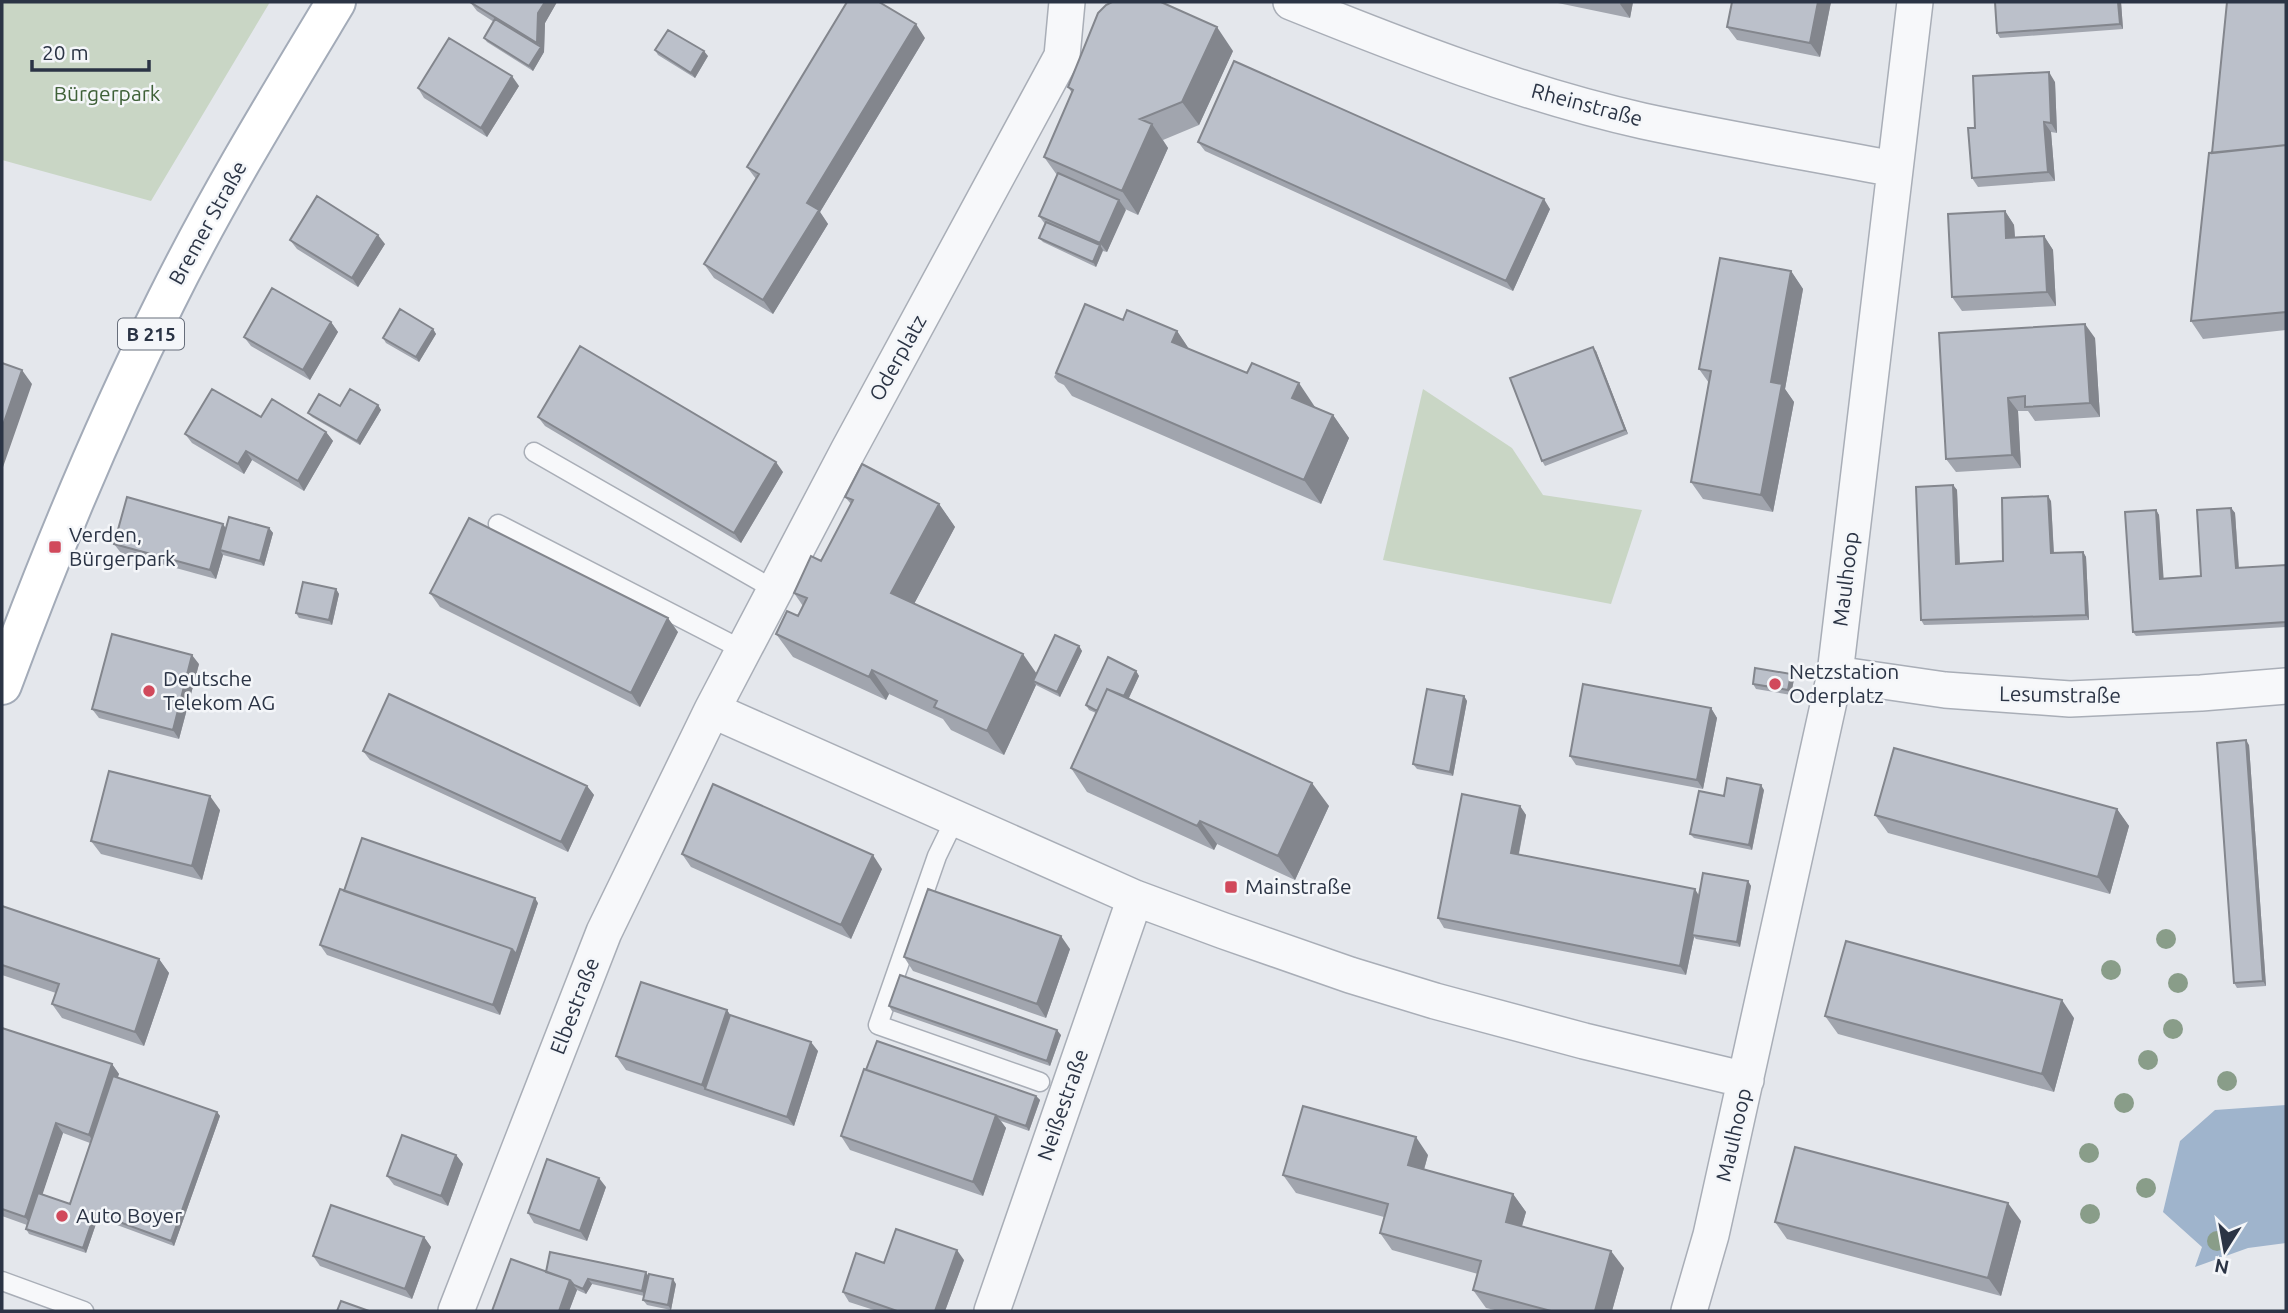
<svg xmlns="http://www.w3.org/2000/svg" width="2288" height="1313" font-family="Ubuntu,sans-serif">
  <rect width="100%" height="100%" fill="#e4e7ec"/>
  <path fill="#c9d6c5" d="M2,2H270L151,201L2,160Z
    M1423,389L1512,448L1543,495L1642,510L1611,604L1383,560Z"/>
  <path fill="#9fb4cc" d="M2286,1105V1243L2248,1248L2195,1267L2202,1247L2163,1212L2180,1141L2215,1110Z"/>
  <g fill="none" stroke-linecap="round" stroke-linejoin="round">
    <g stroke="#a9aeb7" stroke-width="21">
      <path id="service" d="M534,452L775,590
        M498,524L743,650
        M955,819L937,856L878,1025L1040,1082
        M2,1281L84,1311"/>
    </g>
    <g stroke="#a9aeb7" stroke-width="38">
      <path id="minor" d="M1291,2C1405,48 1523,94 1643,121C1726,139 1811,153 1894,169
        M1835,674L1945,690L2070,699L2201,693L2286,686
        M712,710L1135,898L1224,931L1350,975L1435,1001L1584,1041L1746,1080
        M456,1311L604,932L712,710L848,451L1062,56L1067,2
        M992,1311L1135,898
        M1689,1311L1711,1235L1835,674L1915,2"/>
    </g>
    <g stroke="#a3abb8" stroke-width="42">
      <path id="primary" d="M2,685C50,555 104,425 166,301C217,198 277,100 336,2"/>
    </g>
    <use href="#service" stroke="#f7f8fa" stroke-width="18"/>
    <use href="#minor" stroke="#f7f8fa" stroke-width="35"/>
    <use href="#primary" stroke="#fff" stroke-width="38"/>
  </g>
  <g fill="#899d89">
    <circle cx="2166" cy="939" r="10"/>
    <circle cx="2111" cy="970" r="10"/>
    <circle cx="2178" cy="983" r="10"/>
    <circle cx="2173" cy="1029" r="10"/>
    <circle cx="2148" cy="1060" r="10"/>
    <circle cx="2227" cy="1081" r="10"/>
    <circle cx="2124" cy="1103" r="10"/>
    <circle cx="2089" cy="1153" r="10"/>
    <circle cx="2146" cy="1188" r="10"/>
    <circle cx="2090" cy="1214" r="10"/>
    <circle cx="2217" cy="1241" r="10"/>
  </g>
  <path fill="#a1a5ae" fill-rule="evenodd" d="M470,2H557L545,23L544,52L533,71L487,42L484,38L494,22L477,11Z
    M1553,2H1633L1630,18Z
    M1732,2H1831L1820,57L1737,40L1727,27Z
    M2121,2L2123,29L2000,38L1997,33Z
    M2286,2V330L2203,339L2191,321L2212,153Z
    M925,38L820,212L828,224L773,314L714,278L704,264L756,179L747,167Z
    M655,50L708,56L695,78L658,55Z
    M1233,51L1199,125L1163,140L1168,148L1138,215L1125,209L1107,252L1103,251L1096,267L1043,242L1039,238L1045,224L1039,216L1057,175L1044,157L1072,93L1068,87Z
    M2055,82L2057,133L2051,132L2055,181L1978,187L1972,178L1975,128Z
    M519,86L487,137L424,98L418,88Z
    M1198,142L1550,209L1513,291L1205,151Z
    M2005,211L2014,225L2015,237L2044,236L2053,250L2056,306L1962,311L1952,297Z
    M290,240L385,244L358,287L297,249Z
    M1791,271L1803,289L1785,389L1794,402L1773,512L1703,499L1691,482L1709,383L1699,369Z
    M1123,320L1177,331L1189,349L1333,415L1349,438L1321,504L1072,396L1064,385L1058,382L1054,377L1056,373Z
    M331,322L338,332L310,380L251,346L244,337Z
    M433,329L436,334L419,362L386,343L383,338Z
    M1939,333L2095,338L2100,417L2035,421L2028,411H2018L2021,468L1956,472L1946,459Z
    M1596,351L1628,434L1545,466L1542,461Z
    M378,405L381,410L360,445L312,417L308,413L340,406Z
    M261,417L326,432L333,441L304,491L252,460L244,474L192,443L185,434Z
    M538,417L783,472L741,543L545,426Z
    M1953,485L1957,490L1960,563L2003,561L2051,501L2054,553L2083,552L2086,557L2089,620L1924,625L1921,620Z
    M845,497L939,504L955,527L914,604L1037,674L1079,646L1082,651L1060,697L1036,685L1004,755L951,730L943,719L889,694L886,700L793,657L776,634L798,616L803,606L794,593L821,561L851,504Z
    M2231,508L2235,513L2239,568L2286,565V627L2136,636L2133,632L2156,510L2159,515L2163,578L2201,576Z
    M226,528H269L273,533L264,566L223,555L216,579L121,553L114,544Z
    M336,589L339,594L332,625L299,618L296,613Z
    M430,593L678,632L640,707L440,607Z
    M199,664L179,739L99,718L92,709Z
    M1136,671L1139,676L1129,698L1329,806L1295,880L1217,844L1214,850L1087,792L1071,768L1096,713L1089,710L1086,705Z
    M1794,679L1791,695L1756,689L1753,684Z
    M1464,696L1467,701L1453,776L1417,769L1413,764Z
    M1711,708L1717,718L1703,789L1576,765L1570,756Z
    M2249,745L2266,986L2237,988L2234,983Z
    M363,751L587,786L594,795L568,852L370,760Z
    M1764,790L1752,850L1694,838L1690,834L1724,796Z
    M1520,806L1526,815L1519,854L1699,896L1748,881L1751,886L1740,947L1696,939L1694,937L1686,975L1444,928L1438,918Z
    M2117,809L2129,826L2110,894L1888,833L1875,815Z
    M220,810L202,880L101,854L91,841Z
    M682,854L882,869L851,939L691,867Z
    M344,891L538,903L500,1015L327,955L320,945Z
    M2,906L159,959L169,973L144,1046L62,1018L52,1004L56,993L2,975Z
    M1070,949L1046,1018L913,971L904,957Z
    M889,1006L1061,1035L1050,1066L892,1011Z
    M727,1010L730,1015L818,1051L794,1126L626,1070L616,1056Z
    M1825,1016L2074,1018L2054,1092L1838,1034Z
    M2,1028L112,1064L119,1074L117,1077L217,1112L220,1116L174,1246L98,1218L86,1253L29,1234L26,1229L27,1225L2,1216ZM63,1133L90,1143L70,1204L42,1194Z
    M1036,1096L1040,1100L1029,1131L1001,1121L1006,1128L983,1196L850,1150L841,1136Z
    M456,1155L463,1164L448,1206L394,1185L387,1176Z
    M1428,1155L1424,1170L1513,1194L1526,1212L1522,1226L1624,1268L1612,1311H1499L1486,1308L1473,1290L1478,1274L1392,1250L1380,1233L1384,1217L1296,1193L1283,1175Z
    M606,1187L587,1241L534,1223L528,1213Z
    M2021,1221L2001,1296L1787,1239L1775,1222Z
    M424,1237L431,1247L412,1299L320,1266L313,1256Z
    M964,1260L945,1311H877L849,1302L843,1292Z
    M546,1272L649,1276L676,1284L671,1310L647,1305L643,1300L644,1296L592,1284L586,1294L577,1290L569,1311H492Z"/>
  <path fill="#83868d" d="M545,2H557L545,23L544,52L533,71L529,66L541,47L537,43L538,13Z
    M1621,2H1633L1630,18L1620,4Z
    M1818,2H1831L1820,57L1810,43Z
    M2118,2H2121L2123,29L2120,24Z
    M916,24L925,38L820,212L828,224L773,314L763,300L807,203Z
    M1217,27L1233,51L1199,125L1182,102Z
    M704,51L708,56L695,78L691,73Z
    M2049,72L2055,82L2057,133L2051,123Z
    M512,76L519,86L487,137L481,128Z
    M2044,122L2051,132L2055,181L2048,172Z
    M1152,124L1168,148L1138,215L1122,191Z
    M1544,199L1550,209L1513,291L1506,281Z
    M1119,200L1126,210L1107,252L1100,243Z
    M2005,211L2014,225L2016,252L2006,238Z
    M378,235L385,244L358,287L352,278Z
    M2044,236L2053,250L2056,306L2047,292Z
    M1100,245L1103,250L1096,267L1093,262Z
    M1791,271L1803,289L1785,389L1794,402L1773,512L1761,495L1771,382Z
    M331,322L338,332L310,380L303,370Z
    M2085,324L2095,338L2100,417L2090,403Z
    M433,329L436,334L419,362L416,357Z
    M1177,331L1193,355L1172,342Z
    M1593,347L1596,351L1628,434L1625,430Z
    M22,370L32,384L2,470V428Z
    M1299,383L1315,407L1309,421L1292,398Z
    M2008,398L2018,411L2021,468L2012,455Z
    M378,405L381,410L360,445L357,441Z
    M1333,415L1349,438L1321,504L1304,480Z
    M326,432L333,441L304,491L298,481Z
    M246,451L252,460L244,474L238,464Z
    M776,462L783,472L741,543L734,533Z
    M1953,485L1957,490L1960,568L1956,564Z
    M2048,496L2051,501L2054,558L2051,553Z
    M939,504L955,527L907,617L891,593Z
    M2231,508L2235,513L2239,573L2236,568Z
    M2156,510L2159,515L2164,583L2160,579Z
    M223,524L229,533L220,550L223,555L216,579L210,570Z
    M269,528L273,533L264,566L260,561Z
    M2083,552L2086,557L2089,620L2086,615Z
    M336,589L339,594L332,625L329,620Z
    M668,618L678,632L640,707L631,693Z
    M1079,646L1082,651L1060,697L1057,692Z
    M1023,654L1039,677L1033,681L1036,685L1004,755L987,731Z
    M192,655L199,664L179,739L173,730Z
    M872,670L889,694L886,700L869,677Z
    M1136,671L1139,676L1117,723L1114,718Z
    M1791,674L1794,679L1791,695L1788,690Z
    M1464,696L1467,701L1453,776L1450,772Z
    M1711,708L1717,718L1703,789L1697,780Z
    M2246,740L2249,745L2266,986L2263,981Z
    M1312,783L1329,806L1295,880L1278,856Z
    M1761,785L1764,790L1752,850L1749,845Z
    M587,786L594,795L568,852L561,842Z
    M210,796L220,810L202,880L192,866Z
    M1520,806L1526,815L1517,862L1511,853Z
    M2117,809L2129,826L2110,894L2098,877Z
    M1200,821L1217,844L1214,850L1197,826Z
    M873,855L882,869L851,939L841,925Z
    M1748,881L1751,886L1740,947L1737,942Z
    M1695,889L1701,899L1692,935L1694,937L1686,975L1680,966Z
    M535,898L538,903L500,1015L493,1005L512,949Z
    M1061,936L1070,949L1046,1018L1037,1004Z
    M159,959L169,973L144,1046L135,1032Z
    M2062,1000L2074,1018L2054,1092L2042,1074Z
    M727,1010L736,1024L705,1089L702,1085Z
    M1057,1030L1061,1035L1050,1066L1047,1061Z
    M811,1042L818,1051L794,1126L787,1117Z
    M112,1064L119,1074L95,1145L89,1135Z
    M1036,1096L1040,1100L1029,1131L1026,1126Z
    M217,1112L220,1116L174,1246L171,1241Z
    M996,1115L1006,1128L983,1196L973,1182Z
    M56,1123L63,1133L32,1226L25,1217Z
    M1416,1137L1428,1155L1420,1183L1408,1165Z
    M456,1155L463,1164L448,1206L441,1196Z
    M599,1178L606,1187L587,1241L580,1231Z
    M1513,1194L1526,1212L1518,1239L1506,1222Z
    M2008,1203L2021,1221L2001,1296L1988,1278Z
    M95,1213L98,1218L86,1253L83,1248Z
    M424,1237L431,1247L412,1299L405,1289Z
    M957,1250L964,1260L945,1311H935Z
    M1611,1251L1624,1268L1612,1311H1595Z
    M646,1272L649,1277L645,1296L642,1291Z
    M588,1279L592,1284L586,1294L583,1289Z
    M673,1279L676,1284L671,1310L668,1305Z
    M570,1280L577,1290L569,1311H559Z"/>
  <path fill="#bbc0ca" stroke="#83868d" stroke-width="2" d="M470,2H545L538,13L537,43Z
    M847,2H879L916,24L807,203L819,210L763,300L704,264L759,174L747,167Z
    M1112,2H1161L1217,27L1182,102L1140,119L1152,124L1122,191L1044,157L1073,90L1068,87L1098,13L1106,5Z
    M1732,2H1818L1810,43L1727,27Z
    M1995,2H2118L2120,24L1997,33Z
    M2227,2H2286V145L2212,153Z
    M495,19L541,47L529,66L484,38Z
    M668,30L704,51L691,73L655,50Z
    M449,38L512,76L481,128L418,88Z
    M1234,61L1544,199L1506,281L1198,142Z
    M2049,72L2051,123L2044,122L2048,172L1972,178L1968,128H1975L1973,76Z
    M2286,145V312L2191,321L2209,153Z
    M1058,173L1119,200L1100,243L1039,216Z
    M317,196L378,235L352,278L290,240Z
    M2005,211L2006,238L2044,236L2047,292L1952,297L1948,214Z
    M1046,222L1100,245L1093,262L1039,238Z
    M1720,258L1791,271L1771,382L1782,384L1761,495L1691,482L1711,371L1699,369Z
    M272,288L331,322L303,370L244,337Z
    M1085,304L1123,320L1127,310L1177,331L1172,342L1247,373L1252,363L1299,383L1292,398L1333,415L1304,480L1056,373Z
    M400,309L433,329L416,357L383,338Z
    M2085,324L2090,403L2025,407V396L2008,398L2012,455L1946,459L1939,333Z
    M580,346L776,462L734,533L538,417Z
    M1593,347L1625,430L1542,461L1510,378Z
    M2,363L22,370L2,428Z
    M212,389L261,417L272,399L326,432L298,481L246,451L238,464L185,434Z
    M350,389L378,405L357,441L308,413L319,394L340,406Z
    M862,464L939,504L891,593L1023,654L987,731L934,707L937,701L872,670L869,677L776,634L787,611L798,616L807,598L794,593L811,556L821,561L853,500L845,497Z
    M1953,485L1956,564L2003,561L2002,498L2048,496L2051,553L2083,552L2086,615L1921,620L1916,487Z
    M127,497L223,524L210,570L114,544Z
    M2231,508L2236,568L2286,565V622L2133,632L2125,512L2156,510L2160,579L2201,576L2197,510Z
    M229,517L269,528L260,561L220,550Z
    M469,518L668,618L631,693L430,593Z
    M303,582L336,589L329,620L296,613Z
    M112,634L192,655L173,730L92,709Z
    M1055,635L1079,646L1057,692L1033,681Z
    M1108,657L1136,671L1124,696L1107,689L1097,711L1086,705Z
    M1755,668L1791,674L1788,690L1753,684Z
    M1583,684L1711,708L1697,780L1570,756Z
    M1107,689L1312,783L1278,856L1200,821L1197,826L1071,768Z
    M1427,689L1464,696L1450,772L1413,764Z
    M389,694L587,786L561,842L363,751Z
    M2246,740L2263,981L2234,983L2217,743Z
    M1894,748L2117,809L2098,877L1875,815Z
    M109,771L210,796L192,866L91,841Z
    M1727,778L1761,785L1749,845L1690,834L1699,791L1724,796Z
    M713,784L873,855L841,925L682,854Z
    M1462,794L1520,806L1511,853L1695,889L1680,966L1438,918Z
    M362,838L535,898L516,954L512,949L344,891Z
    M1703,873L1748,881L1737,942L1692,935Z
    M340,889L512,949L493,1005L320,945Z
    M928,889L1061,936L1037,1004L904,957Z
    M2,906L159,959L135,1032L52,1004L59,984L2,965Z
    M1846,941L2062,1000L2042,1074L1825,1016Z
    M900,975L1057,1030L1047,1061L889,1006Z
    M641,982L727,1010L702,1085L616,1056Z
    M730,1015L811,1042L787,1117L705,1089Z
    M2,1028L112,1064L89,1135L56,1123L25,1217L2,1209Z
    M877,1041L1036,1096L1026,1126L997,1116L996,1115L866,1070Z
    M864,1069L996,1115L973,1182L841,1136Z
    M113,1076L217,1112L171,1241L95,1213L83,1248L26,1229L38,1193L70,1204Z
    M1303,1106L1416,1137L1408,1165L1513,1194L1506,1222L1611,1251L1595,1311H1551L1473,1290L1481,1261L1380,1233L1388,1204L1283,1175Z
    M402,1135L456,1155L441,1196L387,1176Z
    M1795,1147L2008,1203L1988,1278L1775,1222Z
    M547,1159L599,1178L580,1231L528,1213Z
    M331,1205L424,1237L405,1289L313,1256Z
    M896,1229L957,1250L935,1311H897L843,1292L856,1253L884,1263Z
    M550,1252L646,1272L642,1291L588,1279L583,1289L574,1285L570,1280L546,1272Z
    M511,1259L570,1280L559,1311H492Z
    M649,1274L673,1279L668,1305L643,1300Z
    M341,1301L369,1311H337Z"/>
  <g fill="#d1495b" stroke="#f4f6f9" stroke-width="2.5">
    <rect x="48" y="540" width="14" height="14" rx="3.5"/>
    <circle cx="1775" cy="684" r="7"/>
    <circle cx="149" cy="691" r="7"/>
    <rect x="1224" y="880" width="14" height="14" rx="3.5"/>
    <circle cx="62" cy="1216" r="7"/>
  </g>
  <g text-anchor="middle" stroke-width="5" stroke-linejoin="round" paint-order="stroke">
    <rect fill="#f4f6f9" stroke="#676e7b" stroke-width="2" x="118" y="318.5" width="66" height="31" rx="5"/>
    <g font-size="19" font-weight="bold" fill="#2b3445">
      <text x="151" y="341">B 215</text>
    </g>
    <g font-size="21" fill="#3f6138" stroke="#f4f6f9">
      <text x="107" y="101">Bürgerpark</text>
    </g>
    <g font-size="21" fill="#2b3445" stroke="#f4f6f9">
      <text transform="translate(1587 105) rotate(15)" y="7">Rheinstraße</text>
      <text transform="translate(208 223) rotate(-61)" y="7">Bremer Straße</text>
      <text transform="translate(898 358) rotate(-61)" y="7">Oderplatz</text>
      <text transform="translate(1846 579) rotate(-83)" y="7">Maulhoop</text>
      <text transform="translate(2060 695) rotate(1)" y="7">Lesumstraße</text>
      <text transform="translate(575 1006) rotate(-69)" y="7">Elbestraße</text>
      <text transform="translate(1063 1105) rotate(-71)" y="7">Neißestraße</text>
      <text transform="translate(1734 1135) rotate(-77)" y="7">Maulhoop</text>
    </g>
    <g font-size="21" fill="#2b3445" stroke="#f4f6f9" text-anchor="start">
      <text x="69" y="542">Verden,<tspan x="69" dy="24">Bürgerpark</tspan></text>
      <text x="1789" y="679">Netzstation<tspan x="1789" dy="24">Oderplatz</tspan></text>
      <text x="163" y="686">Deutsche<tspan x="163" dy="24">Telekom AG</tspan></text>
      <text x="1245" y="894">Mainstraße</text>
      <text x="76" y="1223">Auto Boyer</text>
    </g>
  </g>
  <rect width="2288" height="1313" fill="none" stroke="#2b3445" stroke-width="7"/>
  <g transform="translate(2225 1250) rotate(191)" stroke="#f4f6f9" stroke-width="5" paint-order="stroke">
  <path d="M0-5L12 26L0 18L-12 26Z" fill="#2b3445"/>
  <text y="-10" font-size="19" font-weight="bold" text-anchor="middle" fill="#2b3445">N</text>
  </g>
  <path d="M32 60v10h117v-10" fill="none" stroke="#2b3445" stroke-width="3.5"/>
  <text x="42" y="60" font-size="21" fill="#2b3445" stroke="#f4f6f9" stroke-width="5" paint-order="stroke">20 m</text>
</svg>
